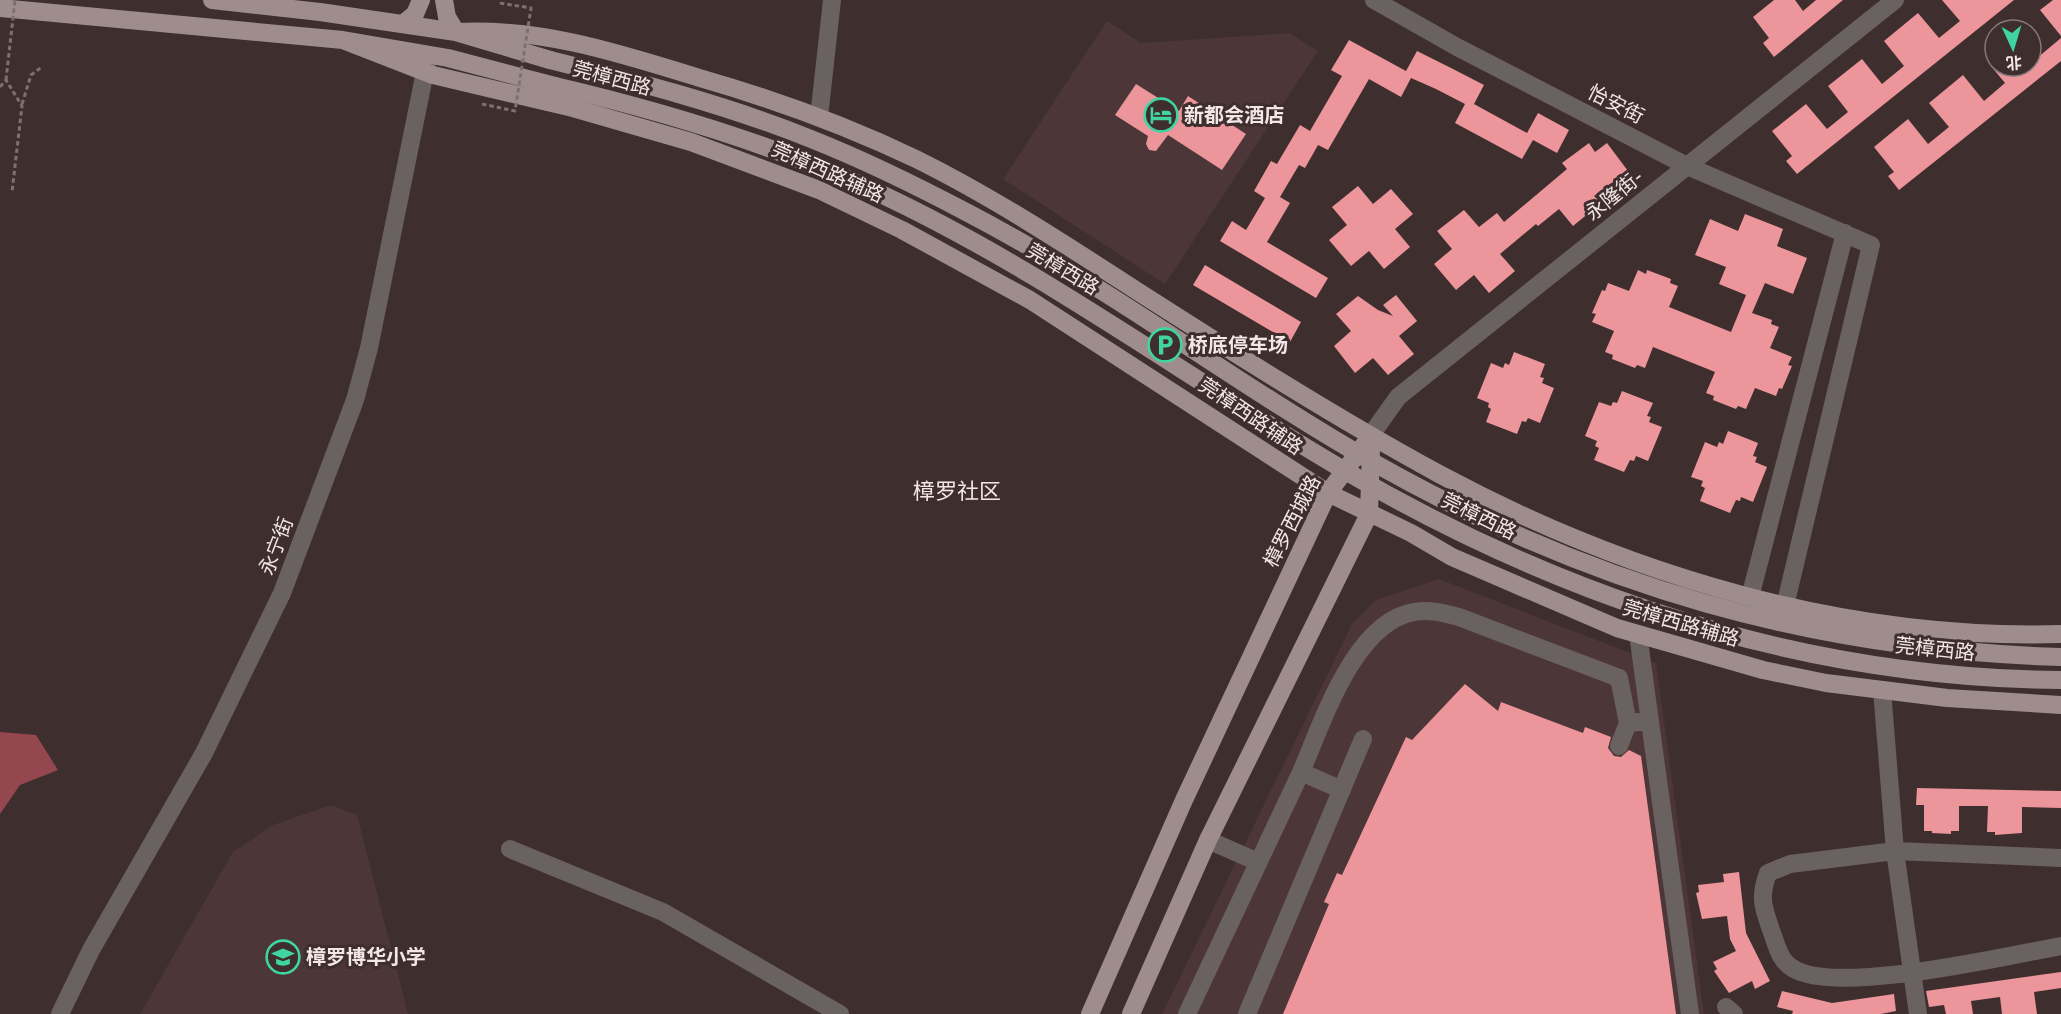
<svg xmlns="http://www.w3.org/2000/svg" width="2061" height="1014" font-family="'DejaVu Sans','Noto Sans SC',sans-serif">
  <rect width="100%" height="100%" fill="#3f2e2e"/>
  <path fill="#4d3637" d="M1107,21L1141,43L1289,33L1318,51L1165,284L1003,179Z
    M1439,579L1656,663L1704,1014H1162L1352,624L1376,600Z
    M331,805L357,815L408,1014H140L233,852L273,825Z"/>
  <path fill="#94474e" d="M0,732L36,735L58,770L20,785L0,814Z"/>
  <path fill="#ec959a" d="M1774,0H1795L1803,11L1816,0H1843L1774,57L1763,43L1769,38L1753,17Z
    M1942,0H2014L1797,174L1786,161L1792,156L1772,131L1806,104L1827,129L1848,112L1828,86L1862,59L1882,84L1904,66L1884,41L1918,13L1939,38L1960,21Z
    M2053,0H2061V36L2040,10Z
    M2061,38V61L1899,190L1888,176L1894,172L1874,147L1908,119L1928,144L1949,127L1929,103L1963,75L1984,101L2005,83L1991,66H2031V63Z
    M1349,40L1406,71L1417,51L1453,69L1484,85L1474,104L1527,133L1538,113L1569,130L1557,153L1533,140L1522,159L1455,123L1465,104L1436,89L1411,78L1401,97L1369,79L1328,150L1318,145L1305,168L1299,165L1280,197L1290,203L1267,242L1328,278L1316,298L1220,241L1232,221L1246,230L1265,198L1254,191L1271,161L1277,164L1300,125L1310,131L1342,76L1331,70Z
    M1136,84L1179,111L1188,96L1246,134L1222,170L1168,135L1156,151L1149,150L1146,144L1148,136L1115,115Z
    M1589,143L1595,152L1607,143L1628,171L1594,196L1601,203L1573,226L1559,209L1538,226L1536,224L1500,254L1515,271L1489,293L1474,275L1456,290L1434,264L1452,249L1437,231L1464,210L1479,227L1497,213L1504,222L1567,169L1562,163Z
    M1358,186L1373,204L1391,189L1413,214L1395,229L1410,247L1384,269L1369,251L1351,266L1329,240L1347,225L1332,207Z
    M1745,214L1783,229L1777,246L1807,258L1793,294L1765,283L1752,313L1772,320L1771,324L1779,327L1770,348L1792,357L1788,365L1792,366L1782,389L1779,388L1776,396L1755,388L1746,409L1738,406L1736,409L1713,400L1714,396L1706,393L1715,372L1653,347L1645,368L1637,365L1635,368L1612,359L1613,355L1605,352L1614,331L1592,322L1596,314L1592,313L1602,290L1605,291L1608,283L1629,291L1638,270L1646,274L1647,270L1671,279L1670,283L1678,286L1669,307L1731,332L1746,295L1719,284L1726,267L1695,255L1710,219L1738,231Z
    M1205,265L1301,322L1290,342L1193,285Z
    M1396,295L1417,321L1399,336L1414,354L1388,375L1373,358L1355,373L1334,346L1351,331L1336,314L1358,296L1378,310L1393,316L1383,305Z
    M1514,352L1545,364L1540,377L1544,378L1542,383L1554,388L1540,423L1528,418L1526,422L1522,421L1517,434L1486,422L1491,409L1488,407L1489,403L1477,398L1491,363L1503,368L1505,363L1509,365Z
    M1622,391L1653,403L1647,416L1651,417L1649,422L1662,427L1648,461L1636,456L1634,461L1630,460L1624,472L1594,460L1599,448L1595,446L1597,441L1585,436L1599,402L1611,406L1613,402L1617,403Z
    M1728,431L1758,443L1753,456L1757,457L1755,462L1767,467L1753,502L1741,497L1740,501L1736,500L1730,513L1700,501L1705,488L1701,486L1703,481L1691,477L1705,442L1717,447L1719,442L1723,444Z
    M1465,684L1498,711L1501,702L1583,733L1585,727L1611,737L1608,748L1614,756L1621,757L1629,750L1641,756L1676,1014H1283L1329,904L1324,902L1337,873L1342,875L1406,737L1412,740Z
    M1917,788L2061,791V808L2022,807V833L1995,835V832H1987L1988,806H1959V831H1951V834L1932,833V831H1924V805H1916Z
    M1739,872L1746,933L1770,981L1755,989L1752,981L1729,993L1714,971L1717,969L1713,962L1736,951L1730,939L1727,916L1702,919L1696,893L1699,892L1698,885L1724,882L1723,874Z
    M2061,972V988L2034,992L2037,1014H2002L2000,997L1971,1001L1973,1014H1946L1944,1005L1929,1007L1926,991Z
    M1782,991L1832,1003L1894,994L1896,1011L1881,1014H1792L1793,1011L1777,1007Z"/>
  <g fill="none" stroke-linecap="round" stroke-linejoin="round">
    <path stroke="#7f7070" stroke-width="3" stroke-dasharray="4.5 3" stroke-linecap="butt" d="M0,87L6,80L22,106L12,192
      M22,104L31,75L42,67"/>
    <path stroke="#6a6161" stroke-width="18" d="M1374,0L1457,47L1687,166L1871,245L1785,606
      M819,117L832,0
      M1371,435L1398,397L1895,0
      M1750,597L1845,233
      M1638,634L1690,1014
      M1882,690L1895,851L1918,1014
      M1619,746L1628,723
      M1342,790L1301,772C1322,724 1354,622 1414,612C1429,609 1444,613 1459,617L1619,678L1628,723L1650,721
      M1208,840L1258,862
      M510,849L663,912L840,1014
      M2061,858L1895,851L1790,864L1768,873C1759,897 1763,907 1771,930C1777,945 1779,961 1794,969C1839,995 2005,956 2061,946
      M1726,1007L1734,1014
      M60,1014L91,950L204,753L282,593L355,400L369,348L428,57
      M1187,1014L1301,772
      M1247,1014L1363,739"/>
    <path stroke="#9f8d8e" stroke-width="18" d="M212,0L320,12L456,32L550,60
      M444,0L447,17L456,32
      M0,8L343,40L448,58L555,86
      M403,24L415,14L421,0
      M456,32C541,27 622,54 703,79C776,100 847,126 916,159C991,196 1063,243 1134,289C1234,353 1336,418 1441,475C1630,576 1845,640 2061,634
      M343,40L433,75L573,108L691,142L819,190L902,230L1030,300L1328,493L1411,533L1452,557L1617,628L1763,670L1826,683L1947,698L2061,705
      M1090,1014L1184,800L1328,493L1367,441
      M1131,1014L1208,840L1369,514L1371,449"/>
    <path stroke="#7f7070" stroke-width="3" stroke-dasharray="4.5 3" stroke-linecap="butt" d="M6,80L15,0
      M482,104L515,111L531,8L499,3"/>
    <path stroke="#9f8d8e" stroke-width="18" d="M550,60C638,82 727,105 811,139C864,160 917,186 968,213C1110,287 1237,385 1376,464C1592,586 1813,650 2061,657
      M555,86C666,112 779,146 883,195C1044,271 1188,379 1342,469C1564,599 1803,678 2061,680"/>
  </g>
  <defs>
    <g id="hotel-ring" transform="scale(1.725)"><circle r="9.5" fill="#3f2e2e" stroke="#3fd4a2" stroke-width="1.5"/><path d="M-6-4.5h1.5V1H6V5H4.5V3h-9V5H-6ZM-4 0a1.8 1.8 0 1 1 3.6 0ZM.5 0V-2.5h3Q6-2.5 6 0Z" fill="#3fd4a2"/></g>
    <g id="parking-ring" transform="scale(1.725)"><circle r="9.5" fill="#3f2e2e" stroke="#3fd4a2" stroke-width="1.5"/><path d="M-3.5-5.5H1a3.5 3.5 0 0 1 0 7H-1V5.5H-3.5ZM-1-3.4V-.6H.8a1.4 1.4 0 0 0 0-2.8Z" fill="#3fd4a2"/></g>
    <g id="school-ring" transform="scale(1.725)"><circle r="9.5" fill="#3f2e2e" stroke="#3fd4a2" stroke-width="1.5"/><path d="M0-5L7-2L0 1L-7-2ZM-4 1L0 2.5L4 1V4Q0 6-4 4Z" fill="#3fd4a2"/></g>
  </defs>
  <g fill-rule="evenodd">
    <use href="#hotel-ring" x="1161" y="115"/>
    <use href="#parking-ring" x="1165" y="345"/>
    <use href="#school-ring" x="283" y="957"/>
  </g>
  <g text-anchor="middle" stroke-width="6" stroke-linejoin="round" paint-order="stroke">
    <g font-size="20" fill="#f2e6e6" stroke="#3f2e2e">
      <text transform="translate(612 78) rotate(15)" y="7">莞樟西路</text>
      <text transform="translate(1616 104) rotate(27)" y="7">怡安街</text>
      <text transform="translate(828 172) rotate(24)" y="7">莞樟西路辅路</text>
      <text transform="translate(1614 195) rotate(-39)" y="7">永隆街-</text>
      <text transform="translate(1063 269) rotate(31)" y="7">莞樟西路</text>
      <text transform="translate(1251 416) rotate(34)" y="7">莞樟西路辅路</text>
      <text transform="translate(1479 516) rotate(26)" y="7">莞樟西路</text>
      <text transform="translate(1292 521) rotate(-63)" y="7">樟罗西城路</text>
      <text transform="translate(276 546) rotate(-69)" y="7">永宁街</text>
      <text transform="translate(1681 623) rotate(16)" y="7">莞樟西路辅路</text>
      <text transform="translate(1935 649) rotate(6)" y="7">莞樟西路</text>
    </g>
    <g font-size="20" font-weight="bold" fill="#f2e6e6" stroke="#3f2e2e" text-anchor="start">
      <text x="1184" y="122">新都会酒店</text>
      <text x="1188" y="352">桥底停车场</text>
      <text x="306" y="964">樟罗博华小学</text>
    </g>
    <g font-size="22" fill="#f2e6e6" stroke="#3f2e2e">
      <text x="957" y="499">樟罗社区</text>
    </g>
  </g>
  <g transform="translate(2013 48) rotate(176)"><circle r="28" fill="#3f2e2e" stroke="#877878" stroke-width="1.5"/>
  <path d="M0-4.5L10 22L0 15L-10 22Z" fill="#3fd4a2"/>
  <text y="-9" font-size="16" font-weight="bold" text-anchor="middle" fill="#f2e6e6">北</text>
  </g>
</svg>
